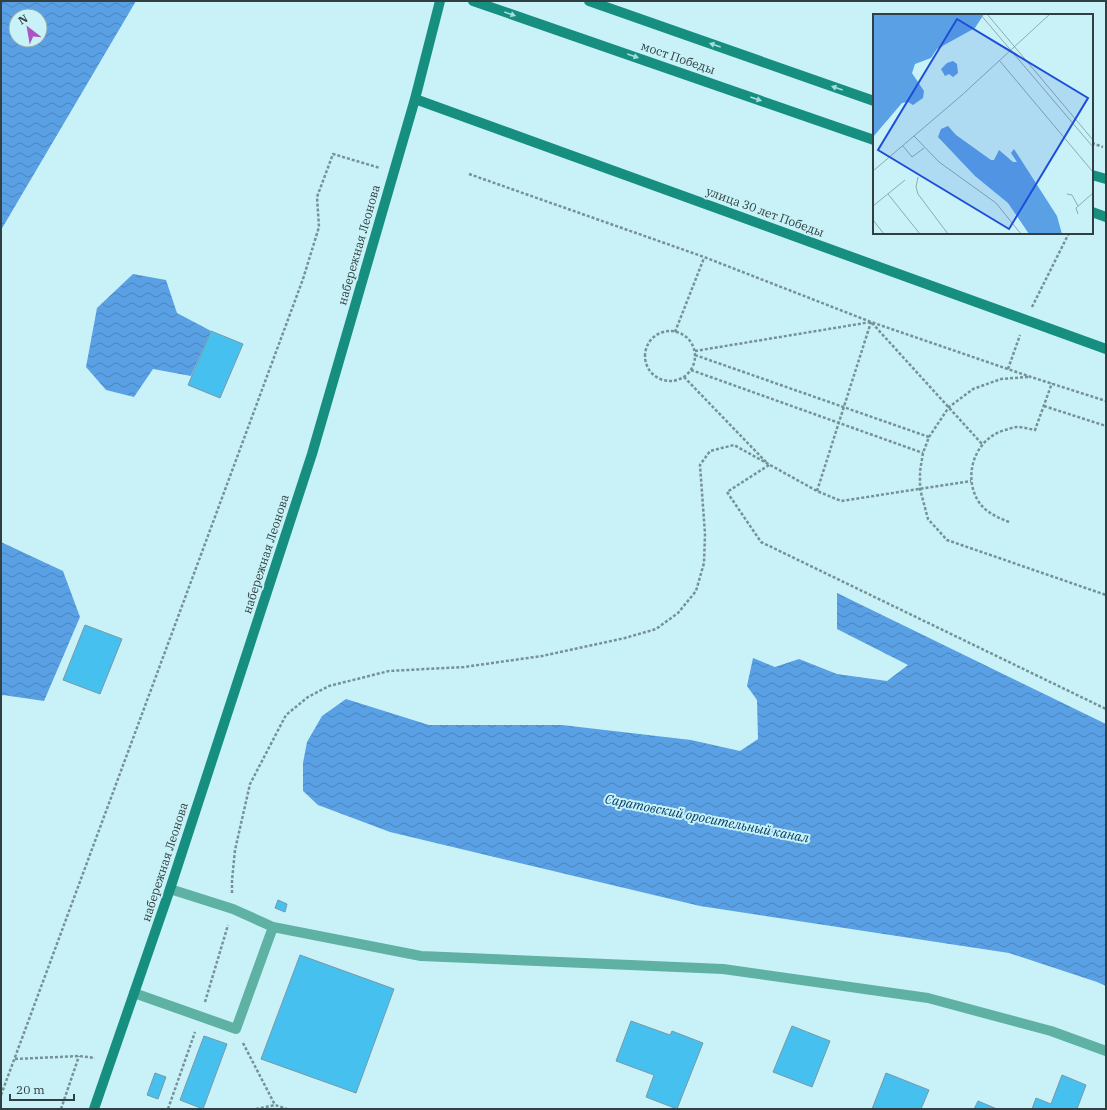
<svg xmlns="http://www.w3.org/2000/svg" width="1107" height="1110" font-family="'IBM Plex Serif',serif">
  <defs>
    <pattern id="water-waves" width="16" height="10" patternUnits="userSpaceOnUse"><rect width="16" height="10" fill="#5aa0e5"/><path d="M0 5q4-4 8 0t8 0" fill="none" stroke="#4b84bb"/></pattern>
  </defs>
  <rect width="100%" height="100%" fill="#c8f2f7"/>
  <path fill="url(#water-waves)" fill-rule="evenodd" d="M1,1H136L1,230ZM16,16H40V40H16Z
    M133,274L166,280L177,313L211,331L191,376L153,369L134,397L106,390L86,367L97,308Z
    M1,542L63,571L80,617L44,701L3,695L1,696Z
    M837,593L1106,724V986L1097,982L1009,953L700,906L390,832L318,805L303,791V763L307,742L322,716L346,699L429,725H562L691,740L740,751L758,739L757,700L747,686L753,658L775,667L799,659L837,674L887,681L908,665L837,629Z"/>
  <path fill="#46c1ef" stroke="#7798a7" d="M211,331L243,344L220,398L188,385Z
    M85,625L122,639L100,694L63,680Z
    M278,900L287,904L285,912L275,908Z
    M300,955L394,989L356,1093L261,1059Z
    M631,1021L670,1035L672,1031L703,1043L677,1109L646,1097L654,1075L616,1061Z
    M792,1026L830,1041L812,1087L773,1072Z
    M204,1036L227,1044L203,1109L180,1100Z
    M155,1073L166,1077L158,1099L147,1095Z
    M886,1073L929,1090L921,1109H872Z
    M1062,1075L1086,1085L1077,1109H1032L1036,1098L1051,1104Z
    M978,1101L997,1109H974Z"/>
  <g fill="none" stroke-linecap="round" stroke-linejoin="round">
    <path stroke="#769296" stroke-width="2.5" stroke-dasharray="3 2" stroke-linecap="butt" d="M1092,143L1103,147
      M469,174L704,257L871,322L1031,377L1106,401
      M1032,307L1069,233
      M872,323L982,444
      M645 356a25 25 0 1 1 50 0a25 25 0 1 1-50 0Z
      M675,332L704,258
      M695,351L871,322
      M695,355L929,437
      M1008,369L1020,335
      M691,370L923,453
      M684,377L767,463
      M1028,377L1001,379L973,389L949,407L929,437L923,453L920,471V489L928,519L947,540L1106,595
      M1044,406L1106,426
      M769,465L727,492L761,542L1106,709
      M817,491L871,322
      M1009,522C997,517 984,512 977,499C963,473 976,438 1005,430C1009,429 1013,427 1017,427C1023,427 1029,429 1035,430L1052,383
      M232,893V880L235,850L250,784L286,715L308,697L329,686L389,671L464,667L542,656L625,638L656,629L678,613L696,591L704,563L705,534L700,465L710,451L734,445L817,491L841,501L971,481
      M205,1002L228,925
      M243,1043L275,1105
      M15,1059L79,1056L95,1058
      M1,1095L303,279L319,227L317,197L333,154L380,168
      M61,1109L79,1056
      M168,1109L195,1032
      M256,1109L275,1105L287,1109"/>
    <path stroke="#5fb1a3" stroke-width="10" d="M170,889L233,909L273,927L421,956L723,969L928,998L1051,1031L1106,1051
      M134,993L236,1029L273,927"/>
    <path stroke="#178f80" stroke-width="10" d="M473,1L874,140
      M589,1L874,101
      M415,99L1106,349
      M1092,175L1106,179
      M1092,212L1106,217
      M94,1109L170,889L312,454L415,99L440,1"/>
  </g>
  <defs><path id="oneway-solid" d="M-6-.8H1V-3.2L6.5 0L1 3.2V.8H-6Z"/></defs>
  <g fill="#a5dedf">
    <use href="#oneway-solid" transform="translate(510 14) rotate(19)"/>
    <use href="#oneway-solid" transform="translate(715 45) rotate(-161)"/>
    <use href="#oneway-solid" transform="translate(633 56) rotate(19)"/>
    <use href="#oneway-solid" transform="translate(837 88) rotate(-161)"/>
    <use href="#oneway-solid" transform="translate(756 99) rotate(19)"/>
  </g>
  <g text-anchor="middle" stroke-width="4" stroke-linejoin="round" paint-order="stroke">
    <g font-size="12" fill="#304042" stroke="#c8f2f7">
      <text transform="translate(678 58) rotate(19)" y="4">мост Победы</text>
      <text transform="translate(765 212) rotate(20)" y="4">улица 30 лет Победы</text>
      <text transform="translate(359 245) rotate(-74)" y="4">набережная Леонова</text>
      <text transform="translate(266 554) rotate(-72)" y="4">набережная Леонова</text>
      <text transform="translate(165 862) rotate(-72)" y="4">набережная Леонова</text>
    </g>
    <g font-size="13" font-style="italic" fill="#033a66" stroke="#c8f2f7">
      <text transform="translate(707 818) rotate(11)" y="5">Саратовский оросительный канал</text>
    </g>
  </g>
  <g transform="translate(873 14)">
    <rect width="220" height="220" fill="#c8f2f7"/>
    <path d="M0,0H111L102,14L64,35L58,44L42,50L39,59L51,77L50,84L40,91L35,88L29,89L0,123ZM80,47L84,50L85,59L80,63L76,60L72,62L68,55L74,49ZM75,112L83,121L118,146H121L126,136L140,148H144L138,139L141,135L184,202L189,220H156L135,189L102,162L65,123L68,115Z" fill="#5aa0e5"/>
    <path fill="none" stroke="#8babaf" stroke-width="1" d="M107,0L220,133M114,0L220,126M126,46L220,158M41,122L66,148L123,189L148,220M30,132L39,143L51,134M0,157L89,81L177,0M45,163L43,173L45,180L75,220M15,180L47,220M194,180L199,181L205,192M0,192L32,166M205,200L203,194L220,179M0,206L11,220"/>
    <path fill="#1d4ed8" fill-opacity="0.15" stroke="#1d4ed8" stroke-width="2" d="M84,5L215,84L136,215L5,136Z"/>
    <rect width="220" height="220" fill="none" stroke="#304042" stroke-width="2"/>
  </g>
  <rect width="1107" height="1110" fill="none" stroke="#304042" stroke-width="4"/>
  <g transform="translate(28 28) rotate(329)"><circle r="19" fill="#c8f2f7" stroke="#8babaf"/>
  <path d="M0-3L7 15L0 10L-7 15Z" fill="#a955c3"/>
  <text y="-6" font-size="11" font-weight="bold" text-anchor="middle" fill="#304042">N</text>
  </g>
  <path d="M10 1094v6h64v-6" fill="none" stroke="#304042" stroke-width="2"/>
  <text x="16" y="1094" font-size="12" fill="#304042" stroke="#c8f2f7" stroke-width="3" paint-order="stroke">20 m</text>
</svg>
